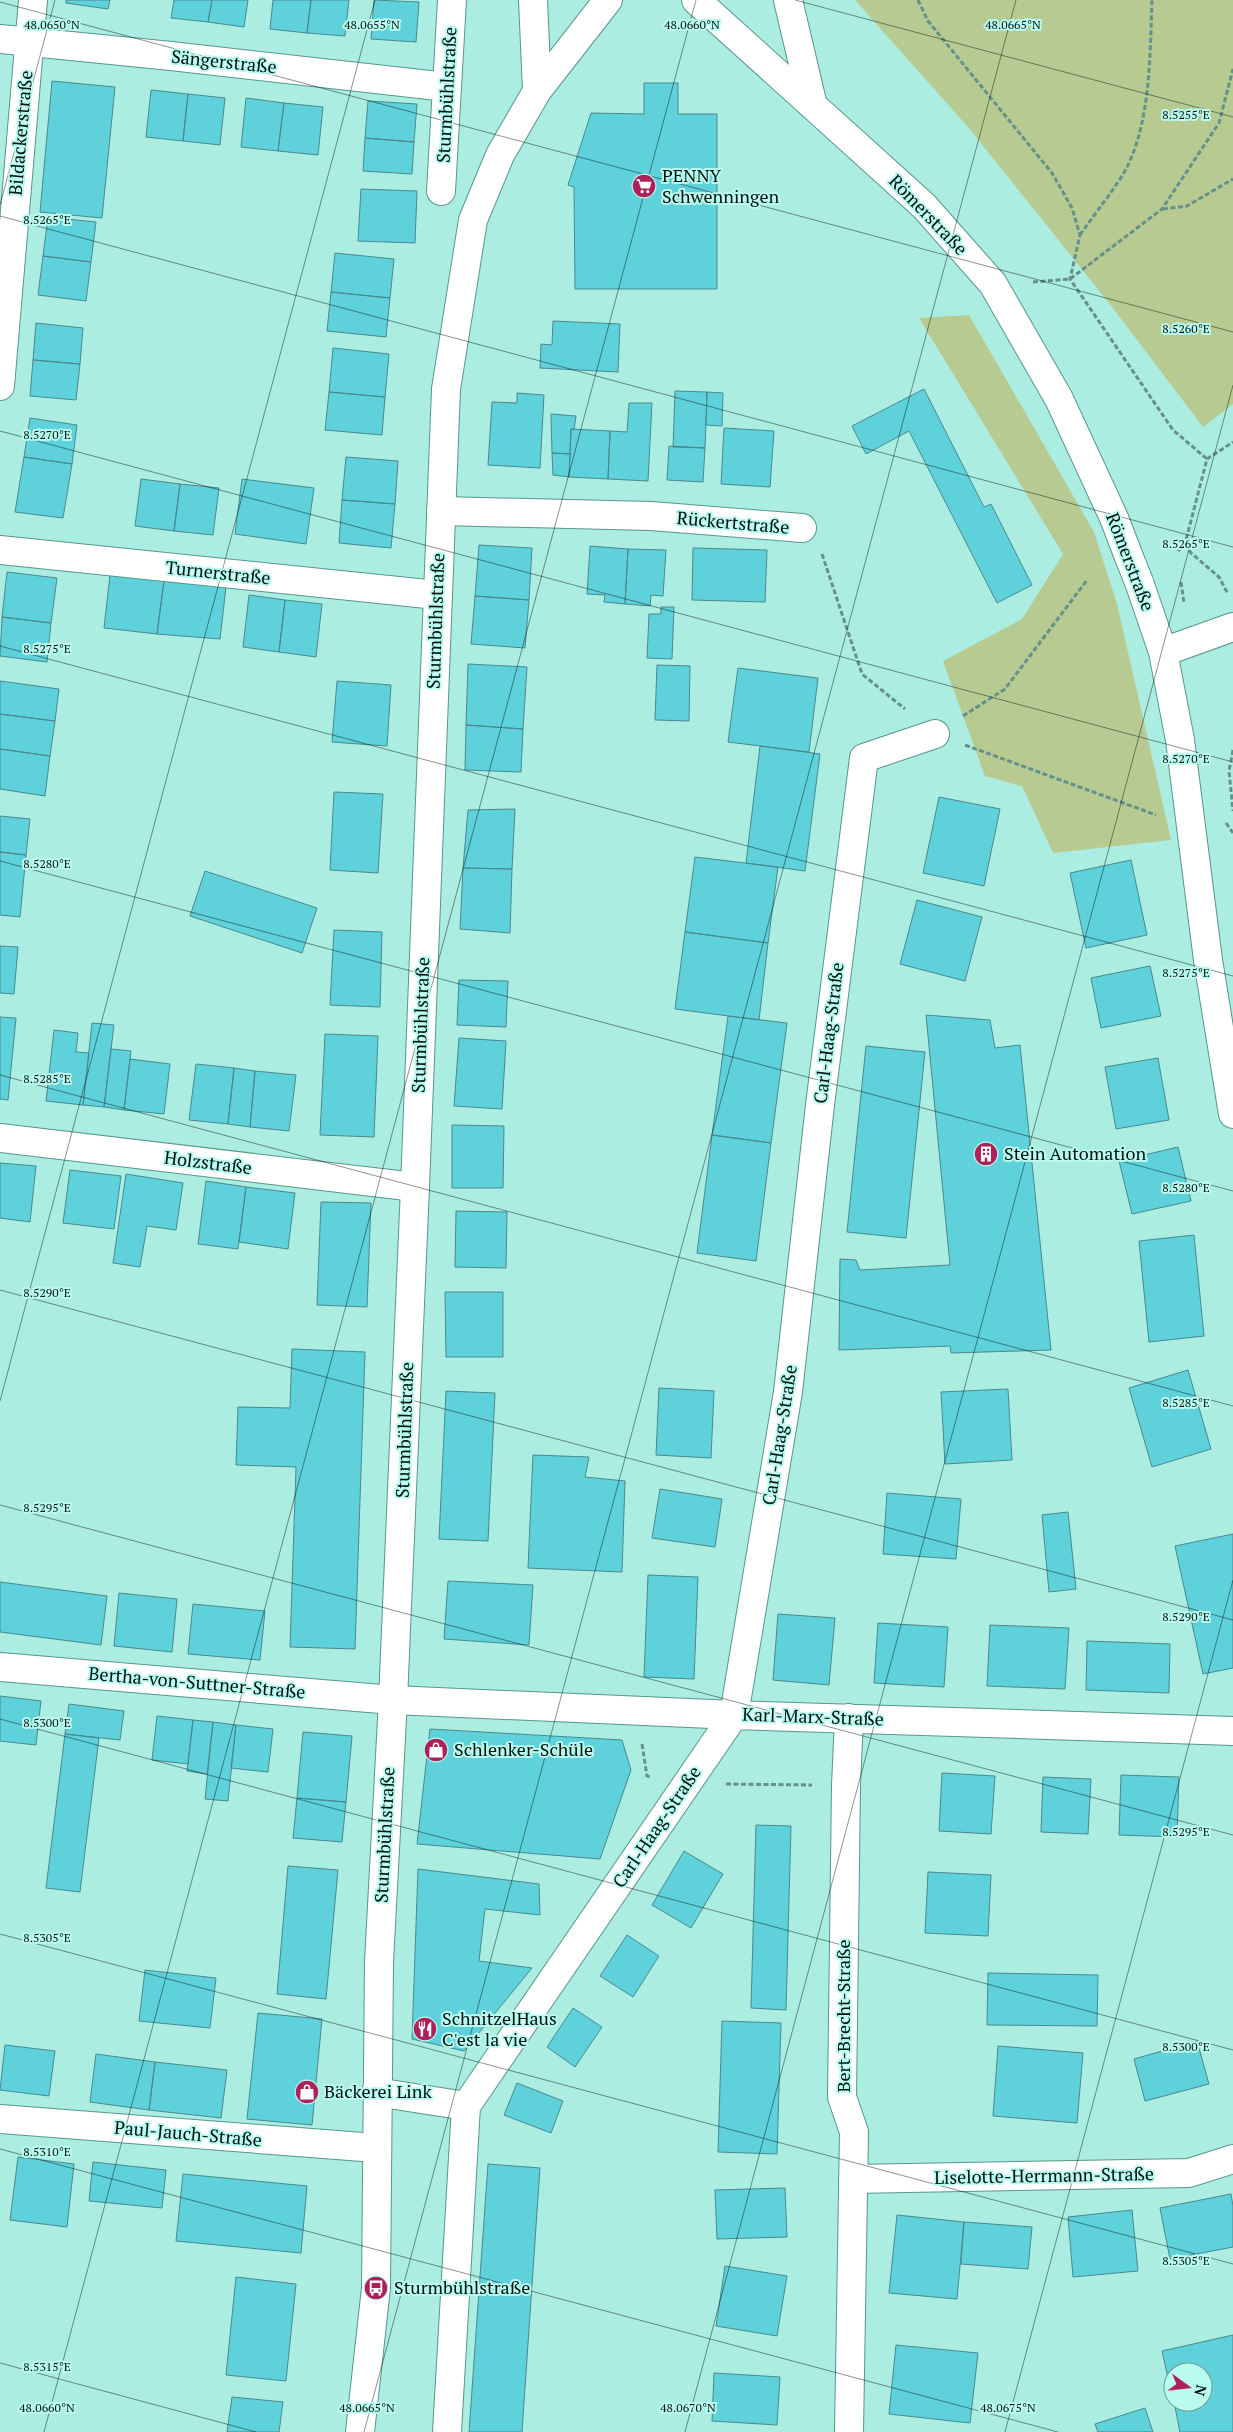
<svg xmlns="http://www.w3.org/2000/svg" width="1233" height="2432" font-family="'PT Serif',serif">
  <rect width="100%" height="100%" fill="#acede2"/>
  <path fill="#b7ca91" d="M855,0H1233V404L1203,427L1109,303L968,127Z
    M969,315L1094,532L1117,604L1171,840L1053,853L1022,786L985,776L943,661L1022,619L1063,554L919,318Z"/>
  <path fill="#5ed1db" stroke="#48898f" d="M66,0H110L108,9L66,3Z
    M174,0H212L208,22L171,18Z
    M212,0H248L244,27L208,22Z
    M273,0H311L307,33L270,29Z
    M311,0H349L345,36L307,33Z
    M374,0L419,2L416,42L371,39Z
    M52,81L115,87L102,218L40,212Z
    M644,83H678V114H717V289H575L574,187L568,185L591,113L644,114Z
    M151,90L188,94L183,141L146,137Z
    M188,94L225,98L220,145L183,141Z
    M246,98L284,103L278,151L241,147Z
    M368,101L417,104L414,142L365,138Z
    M284,103L323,107L318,155L278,151Z
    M365,138L414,142L412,174L363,171Z
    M361,189L417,191L415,243L358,241Z
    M48,217L96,222L91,262L43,256Z
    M335,253L394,259L390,298L331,292Z
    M43,256L91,262L86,301L38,295Z
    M331,292L390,298L386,337L327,331Z
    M553,321L620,324L618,372L540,368L541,344L552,345Z
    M36,323L83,328L80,364L33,360Z
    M333,348L389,354L385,397L329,392Z
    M33,360L80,364L76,400L30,396Z
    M924,389L984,507L991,504L1032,585L997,603L909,431L866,454L852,426Z
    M675,391L707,392L705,448L673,447Z
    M329,392L385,397L382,435L325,430Z
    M707,392L723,393L722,426L706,425Z
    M517,393L544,395L540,468L488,465L492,402L517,403Z
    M629,403H652L648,481L608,479L610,431L627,432Z
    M551,414L576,416L574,430L571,429L570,454L552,453Z
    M30,418L77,425L72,464L24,457Z
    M724,428L774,431L770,487L721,484Z
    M571,429L610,431L608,479L569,477Z
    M669,446L705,448L703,482L667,480Z
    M552,453L570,454L569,477L553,475Z
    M24,457L72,464L63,518L15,512Z
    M346,457L398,461L395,504L342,500Z
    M141,479L180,484L174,531L135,526Z
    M242,479L314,488L306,544L235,534Z
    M180,484L219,488L213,535L174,531Z
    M342,500L395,504L391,548L339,543Z
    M479,545L532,548L529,600L475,596Z
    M590,546L628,549L625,604L604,602L605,595L587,594Z
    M693,548L767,550L765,602L692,600Z
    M628,549L666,550L663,596L651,595L650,606L625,604Z
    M7,572L57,578L51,623L2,617Z
    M110,575L164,581L157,634L104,628Z
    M164,581L226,587L220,639L157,634Z
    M249,595L285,600L279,652L243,647Z
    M475,596L529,600L525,648L471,644Z
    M285,600L322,604L316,657L279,652Z
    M661,607H674L672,659L647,658L649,614H661Z
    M2,617L51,623L47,662L0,656Z
    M468,664L527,667L523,729L466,725Z
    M657,665L690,666L689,721L655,720Z
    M738,668L818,678L809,752L728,742Z
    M0,681L59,689L55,721L0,714Z
    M337,681L391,685L387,746L332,742Z
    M0,714L55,721L50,756L0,749Z
    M466,725L523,729L521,772L465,770Z
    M760,746L820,754L805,871L746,863Z
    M0,749L50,756L45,796L0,789Z
    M334,792L383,794L378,873L330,870Z
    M939,797L1000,809L984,886L923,873Z
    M515,809L512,869L463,868L468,810Z
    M0,816L30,819L26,855L0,852Z
    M0,852L26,855L20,917L0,915Z
    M695,857L778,867L768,943L685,932Z
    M1131,860L1147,935L1086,948L1070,873Z
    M463,868L512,869L510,933L460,929Z
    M205,871L317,908L302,953L190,916Z
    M917,900L982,917L965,981L900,964Z
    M334,930L382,932L380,1007L330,1005Z
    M685,932L768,943L759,1020L675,1009Z
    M0,946L18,947L14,994L0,993Z
    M1150,966L1161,1016L1101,1028L1091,978Z
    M459,980L508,981L506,1027L457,1025Z
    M926,1015L990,1020L995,1048L1020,1045L1051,1350L951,1353L950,1346L839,1350L840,1259L856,1260L860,1270L950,1265Z
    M728,1016L787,1023L771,1143L712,1135Z
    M0,1017L16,1018L8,1100L0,1099Z
    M92,1023L114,1025L104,1107L83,1105Z
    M54,1030L78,1033L76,1052L89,1053L83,1105L46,1101Z
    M325,1034L378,1036L374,1137L320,1135Z
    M459,1038L506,1041L502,1109L454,1106Z
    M866,1046L925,1052L906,1238L847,1232Z
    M111,1049L131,1051L124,1110L104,1107Z
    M1158,1058L1169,1120L1116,1129L1105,1067Z
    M130,1059L170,1064L164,1114L124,1110Z
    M196,1064L234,1068L228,1124L189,1120Z
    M234,1068L255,1071L250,1127L228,1124Z
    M255,1071L296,1075L289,1131L250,1127Z
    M452,1125L504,1126L503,1188H452Z
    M712,1135L771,1143L756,1261L697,1253Z
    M1178,1147L1191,1201L1132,1214L1119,1161Z
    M0,1163L36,1166L30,1222L0,1218Z
    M70,1170L121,1176L114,1229L63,1223Z
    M126,1174L183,1183L176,1230L147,1226L140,1267L113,1263Z
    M206,1181L246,1187L238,1249L198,1244Z
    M246,1187L295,1193L288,1249L239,1242Z
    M321,1202L371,1203L367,1307L317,1305Z
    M456,1211L507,1212L506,1268L455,1267Z
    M1194,1235L1204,1336L1149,1342L1139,1241Z
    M445,1292H503V1357H446Z
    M292,1349L365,1352L355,1649L290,1647L296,1467L236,1465L238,1407L290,1408Z
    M1188,1370L1211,1449L1152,1467L1129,1388Z
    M659,1388L714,1391L711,1458L656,1455Z
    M1008,1389L1012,1460L945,1464L941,1392Z
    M446,1391L495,1393L488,1541L439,1539Z
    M533,1455L589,1457L585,1477L625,1481L622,1572L528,1568Z
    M660,1489L722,1499L715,1547L652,1538Z
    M887,1493L961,1499L956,1559L883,1554Z
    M1068,1512L1076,1589L1049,1592L1042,1515Z
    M1233,1534V1668L1203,1674L1175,1546Z
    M648,1575L698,1577L694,1679L644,1677Z
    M448,1581L533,1585L529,1645L444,1639Z
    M0,1582L107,1596L101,1645L0,1632Z
    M119,1593L177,1599L172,1652L114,1646Z
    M193,1604L265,1611L260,1660L188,1654Z
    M778,1614L835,1618L829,1685L773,1680Z
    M878,1623L948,1627L944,1687L874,1683Z
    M990,1625L1069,1628L1065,1689L987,1686Z
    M1087,1641L1170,1644L1169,1693L1086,1690Z
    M0,1696L41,1701L36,1745L0,1741Z
    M69,1704L124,1711L120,1740L65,1734Z
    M157,1716L193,1720L188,1764L152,1760Z
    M193,1720L213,1722L207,1774L187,1771Z
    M213,1722L236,1725L228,1801L205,1799Z
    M236,1725L273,1729L268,1772L231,1768Z
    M430,1729L622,1740L631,1770L600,1859L417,1844Z
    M303,1732L352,1736L346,1802L297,1798Z
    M65,1734L99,1738L80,1892L46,1888Z
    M942,1773L995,1776L991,1834L939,1831Z
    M1121,1775L1179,1777L1177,1837L1119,1835Z
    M1043,1777L1091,1779L1088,1834L1041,1832Z
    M297,1798L346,1802L342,1842L293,1838Z
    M756,1825L791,1826L786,2010L751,2008Z
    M684,1851L723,1874L691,1928L652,1905Z
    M288,1866L338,1870L326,1999L277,1994Z
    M418,1869L539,1884L540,1915L485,1909L479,1961L532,1968L464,2051L412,2039Z
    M928,1872L991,1875L988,1936L925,1933Z
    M627,1935L659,1956L633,1997L600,1976Z
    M145,1970L216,1978L210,2028L139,2021Z
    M988,1973L1098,1975L1097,2026L987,2025Z
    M573,2008L602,2027L575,2067L547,2047Z
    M258,2013L322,2019L312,2125L247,2119Z
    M722,2021L781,2023L777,2154L718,2152Z
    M1197,2041L1209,2084L1145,2101L1134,2059Z
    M5,2045L55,2051L49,2096L0,2090Z
    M998,2046L1083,2053L1077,2123L993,2116Z
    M96,2054L155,2062L149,2110L90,2102Z
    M155,2062L227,2070L221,2118L149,2110Z
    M517,2083L563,2101L551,2133L504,2115Z
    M18,2157L74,2164L67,2227L10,2220Z
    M93,2162L166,2170L162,2208L89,2201Z
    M488,2164L540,2168L522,2432H469Z
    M183,2174L307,2186L301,2253L176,2241Z
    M785,2188L787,2237L717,2239L715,2190Z
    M1231,2194L1233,2206V2247L1170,2259L1160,2208Z
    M1132,2210L1138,2271L1073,2277L1068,2217Z
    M897,2215L964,2222L957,2299L889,2293Z
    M964,2222L1032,2227L1028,2269L961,2264Z
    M725,2266L787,2276L777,2336L716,2326Z
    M236,2277L296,2284L286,2381L226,2375Z
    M1233,2335V2432H1180L1174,2402H1203V2372H1173V2400L1162,2351Z
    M896,2345L978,2353L970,2423L889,2414Z
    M714,2373L780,2377L777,2425L712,2421Z
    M232,2397L283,2402L279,2432H227Z
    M1145,2408L1153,2432H1098L1095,2424Z"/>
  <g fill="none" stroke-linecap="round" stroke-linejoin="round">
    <g stroke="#57968c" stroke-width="30">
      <path id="minor" d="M533,0L537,91
        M696,0L924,206L993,284L1059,399L1114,518L1129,557
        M788,0L813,106
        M0,39L171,56L447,87
        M441,191L452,0
        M0,386L33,0
        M441,511L651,516L802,528
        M0,550L437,595
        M1139,582L1163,652L1180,740L1208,960L1233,1114
        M1163,652L1233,627
        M0,1138L415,1187
        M0,1667L393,1700L734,1715L1233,1731
        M376,2092L466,2106L447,2432
        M466,2106L734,1715L788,1392L820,1105L864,758L935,734
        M0,2119L376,2148
        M853,2179L1189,2173L1233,2159
        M849,2432L854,2132L842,2097L846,1786L849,1718"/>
    </g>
    <g stroke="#57968c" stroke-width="30">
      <path id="major" d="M360,2432L376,2288L379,1962L393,1700L415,1187L446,389L473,220L500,155L537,91L608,0"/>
    </g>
    <path stroke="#649189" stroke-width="3" stroke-dasharray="5 2.5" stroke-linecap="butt" d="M918,0L928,21L1052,173L1072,208L1080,235L1070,279L1173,430L1207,459
      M1163,209L1187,206L1233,179
      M1080,235C1095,213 1113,192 1126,169C1151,121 1150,53 1152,0
      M1033,282L1070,279L1162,209L1219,123L1233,69
      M1185,544L1191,553L1219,577L1228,594
      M1178,551L1185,544L1207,459L1233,442
      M822,554L862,674L905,709
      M1181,582L1184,603
      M963,716L1005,689L1087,580
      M965,745L1156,815
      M1233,750L1229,771L1233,811
      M1226,823L1233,833
      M642,1744L647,1776L651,1777
      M726,1784L812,1785"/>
    <use href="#minor" stroke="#fff" stroke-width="28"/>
    <use href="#major" stroke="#fff" stroke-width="28"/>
    <g stroke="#57968c" stroke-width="30" stroke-linecap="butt">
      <path id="minor-bridge" d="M1129,557L1139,582"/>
    </g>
    <use href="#minor-bridge" stroke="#fff" stroke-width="28"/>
  </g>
  <path fill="none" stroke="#00110e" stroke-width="1" stroke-opacity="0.45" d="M795,0L1233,117M0,2L1233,332M0,205L55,0M0,216L1233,547M0,431L1233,762M0,646L1233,976M0,861L1233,1191M0,1075L1233,1406M0,1290L1233,1620M0,1401L375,0M0,1505L1233,1835M0,1719L1233,2050M0,1934L1233,2264M0,2149L1058,2432M0,2363L256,2432M44,2432L696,0M364,2432L1016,0M685,2432L1233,385M1005,2432L1233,1580"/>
  <defs>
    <g id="supermarket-disc" transform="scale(1.25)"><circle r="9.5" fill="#ae2059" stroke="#b9fbef"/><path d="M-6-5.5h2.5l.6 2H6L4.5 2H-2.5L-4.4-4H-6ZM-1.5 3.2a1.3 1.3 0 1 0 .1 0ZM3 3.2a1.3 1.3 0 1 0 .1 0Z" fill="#fff"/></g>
    <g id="building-disc" transform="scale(1.25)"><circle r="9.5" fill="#ae2059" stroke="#b9fbef"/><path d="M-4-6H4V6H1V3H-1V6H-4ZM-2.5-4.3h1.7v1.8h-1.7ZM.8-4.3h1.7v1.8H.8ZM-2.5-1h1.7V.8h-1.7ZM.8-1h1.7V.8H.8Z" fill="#fff"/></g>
    <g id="shop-disc" transform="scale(1.25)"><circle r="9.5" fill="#ae2059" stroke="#b9fbef"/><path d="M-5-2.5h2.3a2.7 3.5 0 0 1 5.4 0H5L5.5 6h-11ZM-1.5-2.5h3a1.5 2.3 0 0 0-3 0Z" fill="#fff"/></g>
    <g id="restaurant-disc" transform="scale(1.25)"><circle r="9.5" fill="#ae2059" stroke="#b9fbef"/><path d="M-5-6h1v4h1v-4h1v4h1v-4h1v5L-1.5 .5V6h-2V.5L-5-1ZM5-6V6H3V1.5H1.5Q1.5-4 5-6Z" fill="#fff"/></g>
    <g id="bus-disc" transform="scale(1.25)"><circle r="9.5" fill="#ae2059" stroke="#b9fbef"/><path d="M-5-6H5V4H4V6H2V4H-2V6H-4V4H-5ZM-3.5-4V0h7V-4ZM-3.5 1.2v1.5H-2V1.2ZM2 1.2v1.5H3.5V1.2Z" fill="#fff"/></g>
  </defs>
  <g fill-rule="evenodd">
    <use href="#supermarket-disc" x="644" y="186"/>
    <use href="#building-disc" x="986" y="1154"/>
    <use href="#shop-disc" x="436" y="1750"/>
    <use href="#restaurant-disc" x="425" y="2029"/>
    <use href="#shop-disc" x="307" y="2092"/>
    <use href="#bus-disc" x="376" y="2288"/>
  </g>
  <g text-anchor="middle" stroke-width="4" stroke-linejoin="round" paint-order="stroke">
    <g font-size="18" fill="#00110e" stroke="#b9fbef">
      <text transform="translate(224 62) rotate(6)" y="6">Sängerstraße</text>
      <text transform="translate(447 95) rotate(-87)" y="6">Sturmbühlstraße</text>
      <text transform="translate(21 133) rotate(-85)" y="6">Bildackerstraße</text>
      <text transform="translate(928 215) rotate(46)" y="6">Römerstraße</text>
      <text transform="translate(733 523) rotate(5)" y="6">Rückertstraße</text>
      <text transform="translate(1130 562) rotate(69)" y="6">Römerstraße</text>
      <text transform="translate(218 573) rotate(6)" y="6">Turnerstraße</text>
      <text transform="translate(436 621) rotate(-88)" y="6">Sturmbühlstraße</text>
      <text transform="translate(421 1025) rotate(-88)" y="6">Sturmbühlstraße</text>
      <text transform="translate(829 1033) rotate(-83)" y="6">Carl-Haag-Straße</text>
      <text transform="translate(208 1163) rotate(7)" y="6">Holzstraße</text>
      <text transform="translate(405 1430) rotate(-88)" y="6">Sturmbühlstraße</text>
      <text transform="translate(780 1435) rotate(-81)" y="6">Carl-Haag-Straße</text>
      <text transform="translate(197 1683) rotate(5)" y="6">Bertha-von-Suttner-Straße</text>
      <text transform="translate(813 1717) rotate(2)" y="6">Karl-Marx-Straße</text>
      <text transform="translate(657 1827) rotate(-56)" y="6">Carl-Haag-Straße</text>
      <text transform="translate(385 1835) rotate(-87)" y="6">Sturmbühlstraße</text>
      <text transform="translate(844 2016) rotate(-90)" y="6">Bert-Brecht-Straße</text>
      <text transform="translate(188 2134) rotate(5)" y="6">Paul-Jauch-Straße</text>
      <text transform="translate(1044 2176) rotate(-1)" y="6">Liselotte-Herrmann-Straße</text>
    </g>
    <g font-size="18" fill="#00110e" stroke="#b9fbef" text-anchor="start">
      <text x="662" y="182">PENNY<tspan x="662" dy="21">Schwenningen</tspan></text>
      <text x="1004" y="1160">Stein Automation</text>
      <text x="454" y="1756">Schlenker-Schüle</text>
      <text x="442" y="2025">SchnitzelHaus<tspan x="442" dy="21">C'est la vie</tspan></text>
      <text x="324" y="2098">Bäckerei Link</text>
      <text x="394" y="2294">Sturmbühlstraße</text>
    </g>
  </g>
  <g font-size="12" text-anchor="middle" fill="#00110e" stroke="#b9fbef" stroke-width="4" stroke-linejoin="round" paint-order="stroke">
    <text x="52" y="29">48.0650°N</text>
    <text x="372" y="29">48.0655°N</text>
    <text x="692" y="29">48.0660°N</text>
    <text x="1013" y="29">48.0665°N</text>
    <text x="1186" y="119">8.5255°E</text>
    <text x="47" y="224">8.5265°E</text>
    <text x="1186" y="333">8.5260°E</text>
    <text x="47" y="439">8.5270°E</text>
    <text x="1186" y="548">8.5265°E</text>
    <text x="47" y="653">8.5275°E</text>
    <text x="1186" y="763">8.5270°E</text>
    <text x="47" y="868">8.5280°E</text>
    <text x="1186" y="977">8.5275°E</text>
    <text x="47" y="1083">8.5285°E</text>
    <text x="1186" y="1192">8.5280°E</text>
    <text x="47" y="1297">8.5290°E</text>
    <text x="1186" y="1407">8.5285°E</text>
    <text x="47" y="1512">8.5295°E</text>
    <text x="1186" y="1621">8.5290°E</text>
    <text x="47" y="1727">8.5300°E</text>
    <text x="1186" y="1836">8.5295°E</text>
    <text x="47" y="1942">8.5305°E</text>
    <text x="1186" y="2051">8.5300°E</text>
    <text x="47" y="2156">8.5310°E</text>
    <text x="1186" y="2265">8.5305°E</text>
    <text x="47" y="2371">8.5315°E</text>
    <text x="47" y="2412">48.0660°N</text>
    <text x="367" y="2412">48.0665°N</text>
    <text x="688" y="2412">48.0670°N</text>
    <text x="1008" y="2412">48.0675°N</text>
  </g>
  <g transform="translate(1188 2387) rotate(105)"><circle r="24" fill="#b9fbef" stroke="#6f9d95"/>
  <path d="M0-4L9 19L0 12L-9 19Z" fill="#ae2059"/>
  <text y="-8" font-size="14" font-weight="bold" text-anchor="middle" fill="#00110e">N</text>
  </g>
</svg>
